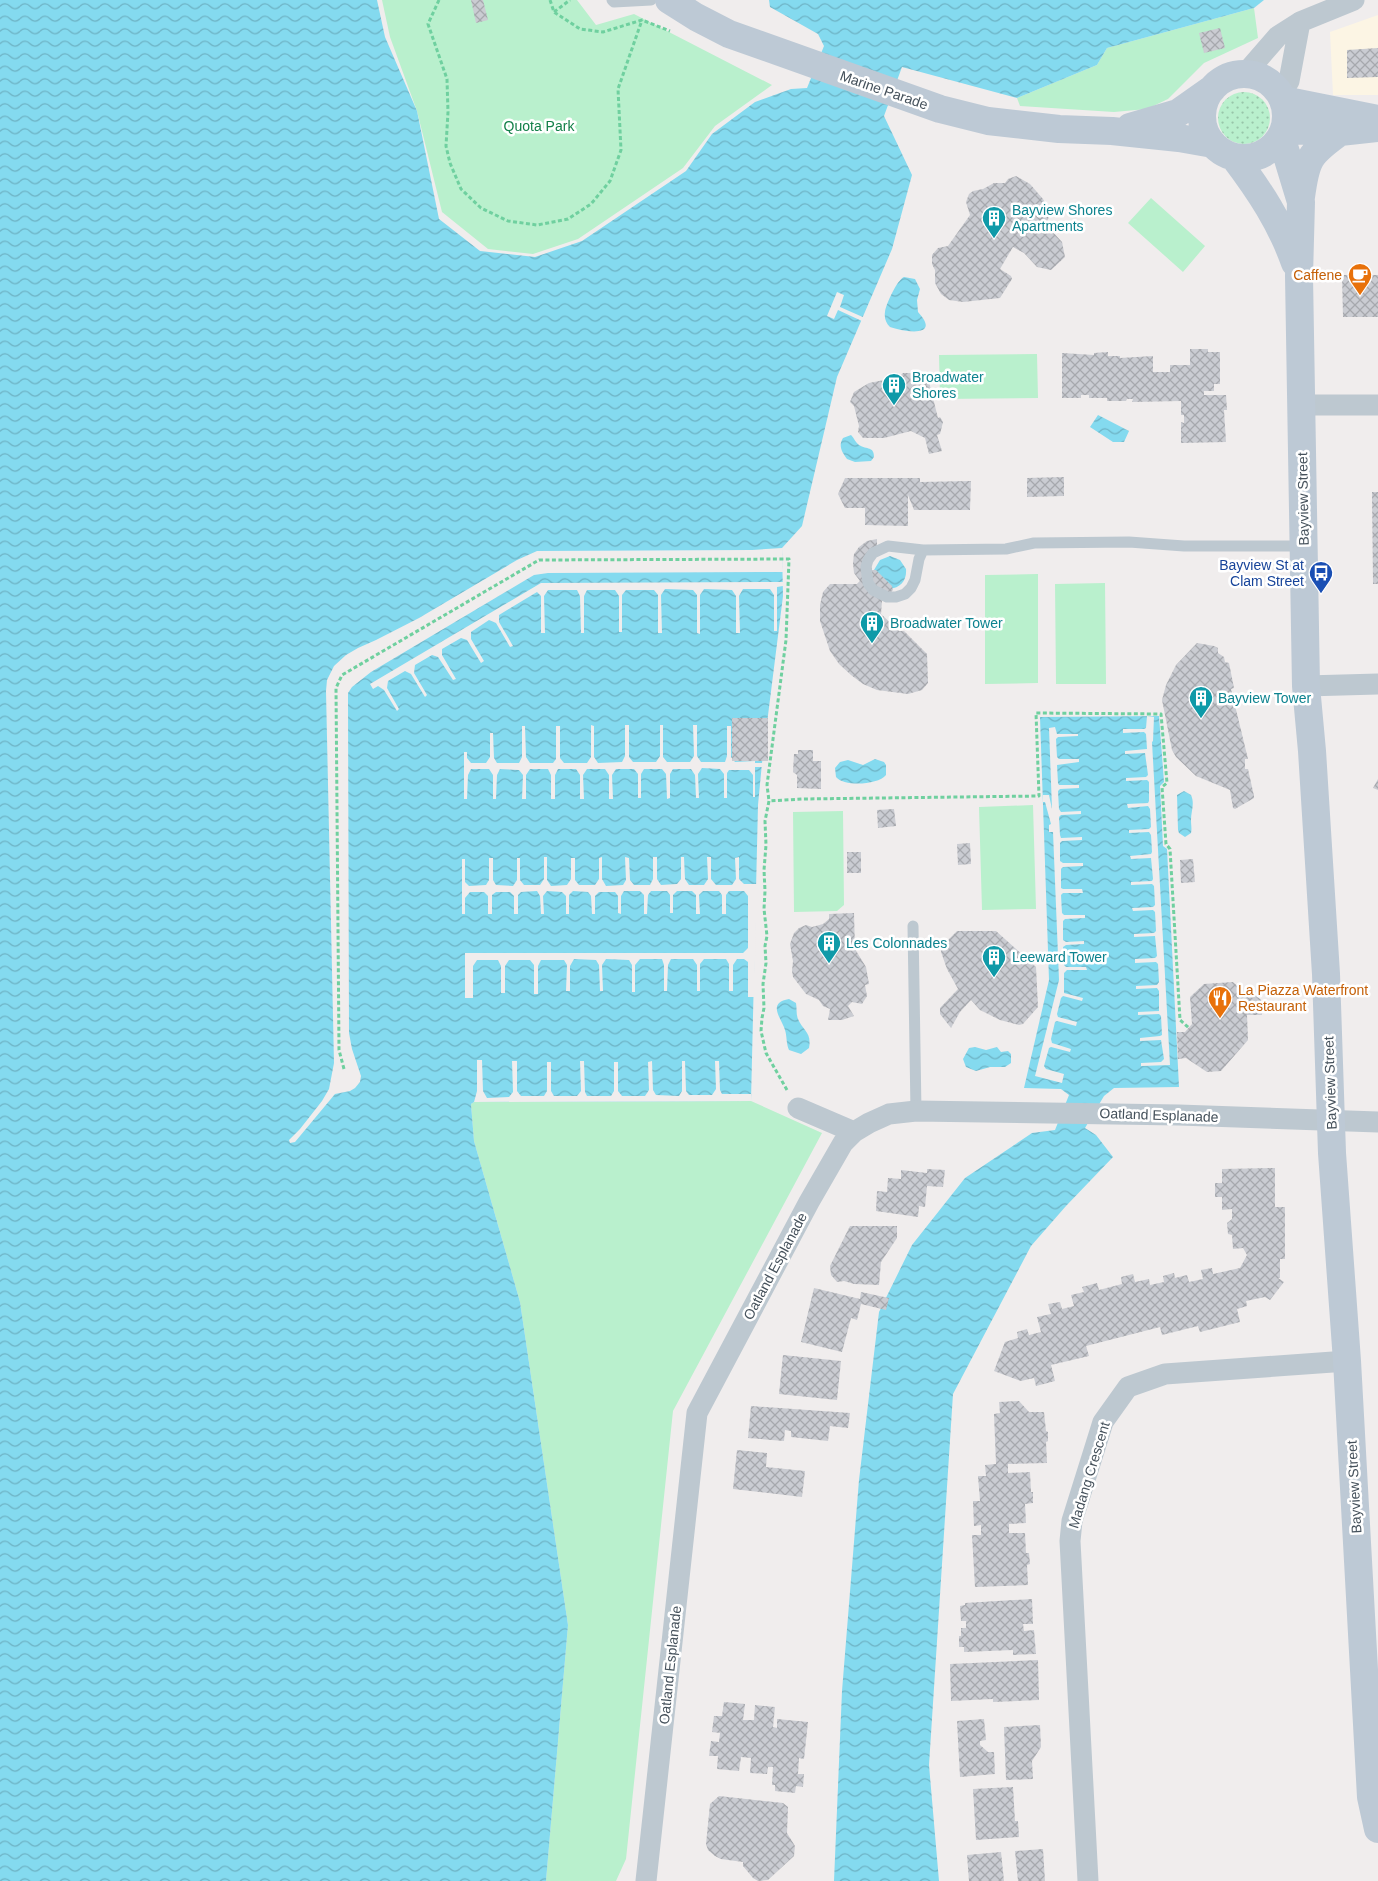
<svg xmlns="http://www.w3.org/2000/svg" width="1378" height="1881" font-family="Helvetica,sans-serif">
  <defs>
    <pattern id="grass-dots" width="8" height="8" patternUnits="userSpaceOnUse" patternTransform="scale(1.25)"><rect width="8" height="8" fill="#b9f0cd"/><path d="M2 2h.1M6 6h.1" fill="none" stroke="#98c5a9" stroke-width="1.8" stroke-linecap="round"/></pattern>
    <pattern id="water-waves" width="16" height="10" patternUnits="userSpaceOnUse" patternTransform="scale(1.25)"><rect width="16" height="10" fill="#84daef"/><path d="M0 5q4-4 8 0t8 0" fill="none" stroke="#6eb3c5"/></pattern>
    <pattern id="building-cross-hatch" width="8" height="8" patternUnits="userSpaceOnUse" patternTransform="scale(1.25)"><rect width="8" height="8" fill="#caccd2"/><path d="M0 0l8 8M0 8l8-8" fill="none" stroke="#a6a8ad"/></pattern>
  </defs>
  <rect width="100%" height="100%" fill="#f0eded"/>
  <path fill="#fcf5e4" d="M1378,15V95H1333L1330,32Z"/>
  <path fill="url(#grass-dots)" d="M1218 118a26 26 0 1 1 52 0a26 26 0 1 1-52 0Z"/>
  <path fill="#b9f0cd" d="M382,0H577L596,25L634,14L772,85L715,126L683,168L578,239L533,254L488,249L442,212L417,111L390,37Z
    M1254,8L1258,38L1204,63L1168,99L1147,109L1114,112L1020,106L1017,98L1097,65L1107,48Z
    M1151,198L1205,246L1183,272L1128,223Z
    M1037,354L1038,398L940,399L939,355Z
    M1038,574V683L985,684V575Z
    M1105,583L1106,684H1056L1055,584Z
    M1033,805L1036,909L982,910L979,807Z
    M843,811L844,905L837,911L794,912L793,812Z
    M751,1101L822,1133L673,1411L626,1859L616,1881H546L568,1625L520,1302L474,1141L471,1104L474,1102Z"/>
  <path fill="url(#water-waves)" d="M0,0H377L385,37L417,111L439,219L480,251L535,257L582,241L686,171L712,134L755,102L791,89L807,88L824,46L818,34L770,7L769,0H1264L1254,8L1107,48L1097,65L1017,98L902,67L884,116L912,175L892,249L837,377L802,526L782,548L783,596L762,763L758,805L751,1101L474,1102L471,1104L474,1141L520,1302L568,1625L546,1881H0Z
    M904,277L915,279L920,289L917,300L918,312C942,338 904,332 890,327C886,323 884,318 885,312C886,304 897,280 904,277Z
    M1098,415L1129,431L1124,442H1113L1090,427Z
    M851,435C854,438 856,443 859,445C867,450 874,446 874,457L871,461L855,462L847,459C842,452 838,446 843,438Z
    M890,556L900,560L906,569C907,580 901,588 889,589L874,570L880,560Z
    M1159,716L1164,782L1160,786L1163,846L1167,849L1179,1087L1114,1088L1104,1096L1085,1128L1096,1135L1113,1157L1066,1206L1031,1246L953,1394L929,1765L939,1881H834L842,1691L859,1480L879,1312L912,1245L965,1178L1032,1133L1055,1130L1069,1095L1061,1089L1024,1088L1049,980L1040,717Z
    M875,759L884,762L886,765V775C878,785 844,787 836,777L835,768L840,762L848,760L863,765Z
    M1184,791L1191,795C1195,804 1191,811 1191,820C1191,825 1192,829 1191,833L1185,837L1179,833L1178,830L1177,795Z
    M789,999L796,1003C797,1008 796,1015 798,1019C803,1031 812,1032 809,1048L801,1054L789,1050C786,1043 787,1036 785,1030C782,1019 766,1003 789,999Z
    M975,1047L986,1050L997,1047L1001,1052L1008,1051L1011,1054V1063L1005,1067H990L976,1071L966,1067L963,1059L969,1048Z"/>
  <path fill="#f0eded" d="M837,292L844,295L840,307L865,318L864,322L838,310L834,319L827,316Z
    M782,548L783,572L548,573L534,575L371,672L352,687L348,693V701L349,1033L352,1049L361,1076L360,1082L355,1088L350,1091L335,1094L295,1142L290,1143L289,1140L300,1129L322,1101L329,1089L334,1063L326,691L327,680L334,666L346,655L358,648L376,640L419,618L517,560L537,551L752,550Z
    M783,582V586L777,587V631H774V595L770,589H743L739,596L740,633H736V596L732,590L704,589L700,595V634L697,633V595L693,590L665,589L661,595L662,633H658V595L654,590H626L622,595V632H619V596L615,590H587L584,596V633H581L580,596L577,590H548L544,596L545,633H541V596L537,592L499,615V622L513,646L510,647L496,623L489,620L471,632V639L484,661L481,663L467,640L461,638L442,649V655L456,679L453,680L438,657L432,655L415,665L414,673L427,695L425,697L411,674L405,671L388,681L387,688L399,709L397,711L384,690L378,686L373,689L370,684L541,583Z
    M1147,716L1154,717L1153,741L1152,742L1170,1065L1141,1066V1063L1161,1062L1164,1059L1161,1040L1140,1041V1038L1160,1036L1162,1035L1161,1016L1159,1014L1138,1015V1012L1159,1011V991L1157,988L1136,989V986L1157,985L1159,982L1158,964L1156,962L1135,963V959L1155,958L1157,956L1155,936L1134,937V934L1154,933L1156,931L1155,912L1153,910L1133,911L1132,908L1153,907L1155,905L1154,886L1152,884L1131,885V882L1152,881L1153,879L1151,858L1131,859L1130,856L1151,854L1152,852L1151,835L1149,832L1129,833V830L1149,829L1151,827L1150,809L1148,806L1128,808L1127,804L1148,803L1149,801V782L1147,780L1126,781V778L1146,777L1148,775L1145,753L1125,754V751L1147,749L1146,734L1144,732L1123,733V729H1144L1146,728Z
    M591,725L594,726V757L598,763L622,762L625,756V725H629V757L633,762H656L660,756V725H663V757L667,762H690L694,756L693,725H697V756L701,762H725L727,756V726H731V757L735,762L755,761V763H762V767H755V797H753V775L749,770H729L727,773V798H724V774L720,769L702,768L698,774L699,798H696L695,775L691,769H673L670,774V798L667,799L666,774L662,769H644L641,774V798H638V774L634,769H616L612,775L613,799H609V775L605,769H587L583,775L584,799H580V775L576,769H558L555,775V799H551V775L548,769H530L526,775V799H522L523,775L519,770L500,769L497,775L496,799H493V775L489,769H471L468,775L467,799H464V752H467V758L471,763H486L490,757V733H493L494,758L497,763H519L522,757V726H525L526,757L530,763H553L556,759V726H560V758L564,763H587L591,757Z
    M1055,727L1057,734H1078V736L1058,737L1056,739L1057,757L1059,759H1079V762L1057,765L1058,783L1059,785H1079V788L1060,789L1058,791L1059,809L1061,812L1081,811V814L1061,815L1059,817L1060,835L1061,838L1082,837V840L1062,841L1060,843V861L1063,863H1083V866L1063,867L1061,869V888L1063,889H1082L1083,893H1063L1061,895L1062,913L1064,915H1085V918L1065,919L1063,921V940L1066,942L1084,941V944L1066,945L1063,947L1064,965L1066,967H1086L1087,970H1067L1064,973V993L1083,998L1082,1001L1063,996L1061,998L1057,1014L1058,1017L1077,1022L1076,1026L1057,1021L1055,1022L1051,1039L1052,1043L1071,1049L1070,1052L1051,1047L1049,1048L1044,1066L1046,1069L1064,1074L1062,1083L1035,1076L1059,980L1053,832H1049V825L1051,824L1045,802H1043V795H1049L1052,809L1049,728Z
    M544,857H547V880L551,886L567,885L571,879V858H575V880L579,885H595L599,879V858L602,857V879L606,886L623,885L626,880L625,857L629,858L630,880L634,885H650L653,879V857H657V879L661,885L677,884L681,879V857H684L685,879L689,885H704L708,879L707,857H711V879L716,885H732L736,879L735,858L739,857V879L744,884H757L754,997H748V962L744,959H737L733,965V991H729V964L726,959H704L700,964V991H697V965L693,959H671L668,965L667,991H664V965L662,959H640L635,965V992H632V965L629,960L606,959L602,965L603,991H600L599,965L596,960L574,959L570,966V991H566L567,965L564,960H541L538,966V994H534V965L530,960H509L505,966V993H501V966L498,960H477L473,966V998H465V953H743L748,948V896L744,891H729L726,895V914H722V895L719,891H703L699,895L700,914H696V895L692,891H677L673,895V913H670V895L667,891H651L648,895L647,914H644V895L640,891H624L621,896V914L618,913V896L615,892H599L595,896V914H592L591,896L588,892L573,891L569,895V914H566V896L562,892L547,891L543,896L544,914H541L540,896L537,891L521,892L518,895V914H514V896L510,892H496L492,895V914H488V896L484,892H470L465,898V914H462V859H465V882L469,886L486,885L489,880V858H493V880L496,885L513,886L517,880V858H520V880L524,885H540L544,879Z
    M477,1060H482L483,1091L487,1098L509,1097L513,1092L512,1061H517V1091L521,1096H544L547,1091V1062H551V1091L554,1096H577L581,1091L580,1061H584L585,1092L587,1096H611L614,1091V1062H618V1091L622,1096H645L649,1090L648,1062L652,1061L653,1090L656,1095L679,1096L682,1091V1061H685L686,1091L689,1095H712L716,1089L715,1061H719L720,1090L722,1094H751V1101L474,1102L477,1091Z"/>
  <path fill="url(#building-cross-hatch)" d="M471,0H483L488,20L476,23Z
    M1220,28L1225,48L1204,53L1199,33Z
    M1378,48V77L1347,78V50Z
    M1016,176L1030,184L1043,199L1050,212L1047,223L1050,229L1062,242L1065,257L1051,270L1037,267L1024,253L1013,247L1000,269L1011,276L1012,279L1000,298L963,302L949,300L941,294L935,283V270L932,264V255L938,248L948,246L970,215L966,202L969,194L973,191L983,189L994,183H1005L1008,179Z
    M1342,275H1378V317H1343Z
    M1190,349H1208V352H1220V384H1214V391H1204V395H1226L1227,410H1224L1226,442L1181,443V422L1184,423V415H1181V401L1132,402L1133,399H1127L1126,401H1107V398H1089V395H1081V398H1062V353L1094,355V353L1108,352V356H1120V358L1153,356V372H1170V365H1190Z
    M903,373H923L930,379V386L938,418L940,417L943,422L940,434L937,435L942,451L929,454L925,438L911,431L884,438H863L858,432L859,426L854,406L850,402L854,392L869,383L899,377Z
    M1064,477V496L1027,497V478Z
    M845,478H920V482L971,481L970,510H914L908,495V526L865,525V508H845L838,494Z
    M1372,492H1378V584H1373Z
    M877,539V555L870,560L872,570H876L892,586L893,590L882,601L881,614L899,631H904L927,654L928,683L922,690L908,694L877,690L863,684L851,675L839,664L830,651L820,621V605L823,592L830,584H857L860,581L854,573L853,563L854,554L859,547L867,541Z
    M1197,643L1214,646L1218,648V653L1224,657L1225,662L1229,663L1234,688L1231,689L1248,759H1245V769H1248L1254,796V798L1235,809L1233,808L1230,790L1196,776L1176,757L1172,750L1162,700L1166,685L1176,665Z
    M732,718H768V761H732Z
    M798,750H813V761H821V789L797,788V775L793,772L794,754H798Z
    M1378,779V790L1373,788Z
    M894,809L896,826L878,828L877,810Z
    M970,843L971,864L958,865L957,844Z
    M847,852H861V873H847Z
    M1193,859L1195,882L1181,883L1180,860Z
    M854,913L855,949L866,967L869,984L865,985L867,996L862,1004L852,1002L848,1006L854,1016L842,1020H828L830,1009L823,1006L819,1000L806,994L793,977L792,971L793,961L790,944L794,933L799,928L806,925L812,927L823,924L829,919V914Z
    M957,931H996L1036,967L1038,1007L1023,1024L1019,1025L1000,1020L980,1010L971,1000L960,1012L951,1028L940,1014V1008L958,989L947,969L941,952L942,946Z
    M1233,982L1246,994L1254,993L1261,1000L1262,1015H1247L1248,1040L1221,1071L1207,1072L1186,1058L1178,1059L1177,1032H1185L1192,1024L1190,997L1204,984Z
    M1275,1168V1207H1285V1259H1280V1278H1278L1284,1282L1270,1300L1265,1297L1246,1301L1247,1306L1237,1309L1240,1322L1200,1332L1198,1326L1162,1335L1160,1327L1086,1346L1089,1356L1051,1365L1055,1381L1036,1386L1034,1378L1021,1381L994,1371L1005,1342L1018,1338L1017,1332L1027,1329L1029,1335L1041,1332L1037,1317L1051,1314L1048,1304L1060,1302L1062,1309L1074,1306L1071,1295L1084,1292L1082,1287L1097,1283L1099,1290L1122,1284L1121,1277L1133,1274L1135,1282L1149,1279L1150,1285L1164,1282L1163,1276L1174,1273L1175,1278L1187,1275L1189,1282L1203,1279L1201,1270L1212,1268L1213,1274L1240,1268L1247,1255L1243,1248L1233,1249L1232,1235L1228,1234L1227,1223L1232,1219V1209L1222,1210V1197H1215V1183H1222V1169Z
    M927,1169L945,1170L943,1187L927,1186L925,1207L919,1206L918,1217L876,1211L877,1191L887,1192L888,1178L901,1179V1170L927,1173Z
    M850,1226H897V1238L881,1262L879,1285L854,1284L844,1281L837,1282L831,1275L830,1266Z
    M814,1288L860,1299L861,1292L889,1298L886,1310L861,1304L857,1320L851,1318L842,1352L801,1342Z
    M783,1355L841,1361L837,1400L779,1394Z
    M1019,1401L1029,1412H1044L1046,1431L1048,1432V1441L1046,1442L1047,1463L1008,1464V1473L1030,1472L1031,1492H1033V1503L1025,1504L1026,1523L1009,1524V1533H1025L1026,1553H1029L1030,1564L1027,1565L1028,1585L975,1587L972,1535H981V1525L974,1526L973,1501H980L978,1476H986L985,1465L996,1464L994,1414L1000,1413L999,1402Z
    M751,1406L850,1413L848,1428L830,1426L828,1441L791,1437V1431L785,1430L784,1441L748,1438Z
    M737,1450L767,1453L766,1467L805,1471L802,1497L733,1489Z
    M1032,1599L1033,1624H1023L1024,1631L1034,1630L1036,1654L1013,1655V1650L964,1652V1647H959V1636H961V1628H966V1621H961L960,1606L965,1605V1603Z
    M1038,1660L1039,1700L993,1702V1699L951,1701L950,1664Z
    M724,1702L745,1704L743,1720H754L755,1705L775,1707L773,1727L777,1728V1719L808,1722L804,1759L799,1758L798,1774H804L803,1787L796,1786L795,1793L775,1791V1785H772L773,1767H768L767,1774L750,1773L751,1758L741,1757L739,1771L717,1769L718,1756H709L711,1741L719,1742L720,1733L712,1732L714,1716H722Z
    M984,1719L986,1740L980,1741V1745L988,1752H994L995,1774L960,1777L957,1721Z
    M1040,1725L1041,1747L1032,1761L1033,1779L1006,1780L1004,1727Z
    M1013,1787L1015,1821H1018L1019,1837L976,1840L973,1789Z
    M719,1796L783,1803L788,1807L787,1833L795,1846L794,1856L768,1880L758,1881L753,1878L743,1866V1862L721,1859L715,1856L708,1850L706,1844L710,1804Z
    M1043,1849L1045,1881H1018L1015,1851Z
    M1001,1852L1004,1881H969L967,1855Z"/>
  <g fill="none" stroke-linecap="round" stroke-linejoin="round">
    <path stroke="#6fd09f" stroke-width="3" stroke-dasharray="4 2.5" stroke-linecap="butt" d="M439,0L428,24L447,79L448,112L446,146L450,163L461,189L481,208L508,221L537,225L568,219L591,204L610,181L621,150L618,89L642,20
      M550,0L554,12L580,29L603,32L642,20L670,31
      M554,12L570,0
      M344,1069L339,1050L336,688L342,675L539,560L789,559L786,640L767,785L769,801
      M787,1090L766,1053L761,1031L762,1018L764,1008L763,984L766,963L765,946L767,936L764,909L765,891L764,870L766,845L765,821L769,801L802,799L1039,796L1036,713L1161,714L1167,783L1162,787L1166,844L1170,849L1180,1020L1189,1028"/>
    <path stroke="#bdc8d0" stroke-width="11" d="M612,0L614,2L651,0
      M923,550L919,559L915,580L911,588L905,594L896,597H887L873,590L868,583L866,567L868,560L873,553L888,546L923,550L1006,549L1034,543L1129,542L1184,546H1304
      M913,926L916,1111"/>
    <path stroke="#bdc8d0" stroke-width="21" d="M1245,74L1278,36L1300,22L1354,0
      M1281,95L1289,81L1300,22
      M1301,405H1378
      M1306,686L1378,684
      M798,1108L854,1132
      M646,1881L697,1413L809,1202L843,1143L854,1132L869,1123L889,1114L916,1111L1179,1115L1378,1122
      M1088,1881L1070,1541L1072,1521L1103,1422L1128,1387L1165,1374L1347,1361"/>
    <path stroke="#bdc9d5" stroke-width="28" d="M669,0L696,17L729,34L940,109L988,121L1059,129L1112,131L1179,138L1213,144
      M1202 116a42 42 0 1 1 84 0a42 42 0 1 1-84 0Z
      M1283,100L1378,119
      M1130,127L1178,113L1212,89
      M1284,130L1340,132L1378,128
      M1281,136L1301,202L1299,276L1306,686L1312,751L1326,974L1332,1153L1347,1361L1371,1797L1378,1829
      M1234,157C1259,190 1281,223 1295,263
      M1301,197C1306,159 1309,154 1340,132"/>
  </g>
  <defs>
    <g id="building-pin" transform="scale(1.25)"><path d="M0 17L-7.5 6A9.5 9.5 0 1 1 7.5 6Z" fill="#0f9aa8" stroke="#fff"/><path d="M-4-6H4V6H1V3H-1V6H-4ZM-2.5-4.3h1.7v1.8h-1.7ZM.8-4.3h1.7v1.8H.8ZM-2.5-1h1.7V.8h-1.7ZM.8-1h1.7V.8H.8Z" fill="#fff"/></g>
    <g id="cafe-pin" transform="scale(1.25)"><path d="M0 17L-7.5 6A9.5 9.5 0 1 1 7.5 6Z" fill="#e8710a" stroke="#fff"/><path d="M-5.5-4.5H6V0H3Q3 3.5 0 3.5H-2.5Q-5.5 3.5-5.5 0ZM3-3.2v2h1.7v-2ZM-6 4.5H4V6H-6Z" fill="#fff"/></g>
    <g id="bus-pin" transform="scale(1.25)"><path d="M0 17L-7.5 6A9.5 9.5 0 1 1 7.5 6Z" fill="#1a4fb4" stroke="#fff"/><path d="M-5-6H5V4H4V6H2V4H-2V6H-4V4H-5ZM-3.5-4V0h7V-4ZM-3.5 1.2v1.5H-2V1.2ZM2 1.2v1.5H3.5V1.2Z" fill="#fff"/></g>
    <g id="restaurant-pin" transform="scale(1.25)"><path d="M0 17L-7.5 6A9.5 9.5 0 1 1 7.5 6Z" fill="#e8710a" stroke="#fff"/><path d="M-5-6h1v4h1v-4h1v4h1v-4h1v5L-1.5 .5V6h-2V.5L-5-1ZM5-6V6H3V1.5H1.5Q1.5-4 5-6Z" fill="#fff"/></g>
  </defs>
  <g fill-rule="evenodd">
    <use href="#building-pin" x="994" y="218"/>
    <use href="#cafe-pin" x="1360" y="275"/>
    <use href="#building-pin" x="894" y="385"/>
    <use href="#bus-pin" x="1321" y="573"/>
    <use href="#building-pin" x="872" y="623"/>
    <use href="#building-pin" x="1201" y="698"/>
    <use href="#building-pin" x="829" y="943"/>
    <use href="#building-pin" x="994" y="957"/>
    <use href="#restaurant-pin" x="1220" y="998"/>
  </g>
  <g text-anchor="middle" stroke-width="5" stroke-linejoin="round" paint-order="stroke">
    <g font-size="14" fill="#45515b" stroke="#fff">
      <text transform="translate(884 90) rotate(19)" y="5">Marine Parade</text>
      <text transform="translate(1303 499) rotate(-91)" y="5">Bayview Street</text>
      <text transform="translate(1330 1083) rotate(-92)" y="5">Bayview Street</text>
      <text transform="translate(1159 1115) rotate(2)" y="5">Oatland Esplanade</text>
      <text transform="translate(775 1266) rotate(-62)" y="5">Oatland Esplanade</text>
      <text transform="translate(1089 1475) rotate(-73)" y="5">Madang Crescent</text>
      <text transform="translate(1354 1487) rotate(-93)" y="5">Bayview Street</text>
      <text transform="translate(670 1665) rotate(-84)" y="5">Oatland Esplanade</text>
    </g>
    <g font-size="14" fill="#127f48" stroke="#fff">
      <text x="539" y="131">Quota Park</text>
    </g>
    <g font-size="14" fill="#0d838f" stroke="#fff" text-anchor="start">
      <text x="1012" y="215">Bayview Shores<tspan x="1012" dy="16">Apartments</tspan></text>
      <text x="912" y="382">Broadwater<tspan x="912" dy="16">Shores</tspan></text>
      <text x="890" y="628">Broadwater Tower</text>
      <text x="1218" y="703">Bayview Tower</text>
      <text x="846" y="948">Les Colonnades</text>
      <text x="1012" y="962">Leeward Tower</text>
    </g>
    <g font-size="14" fill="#c56008" stroke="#fff" text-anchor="end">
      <text x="1342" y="280">Caffene</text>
      <text x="1238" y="995" text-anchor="start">La Piazza Waterfront<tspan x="1238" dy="16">Restaurant</tspan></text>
    </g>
    <g font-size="14" fill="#164399" stroke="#fff" text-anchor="end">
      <text x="1304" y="570">Bayview St at<tspan x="1304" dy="16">Clam Street</tspan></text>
    </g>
  </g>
</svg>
